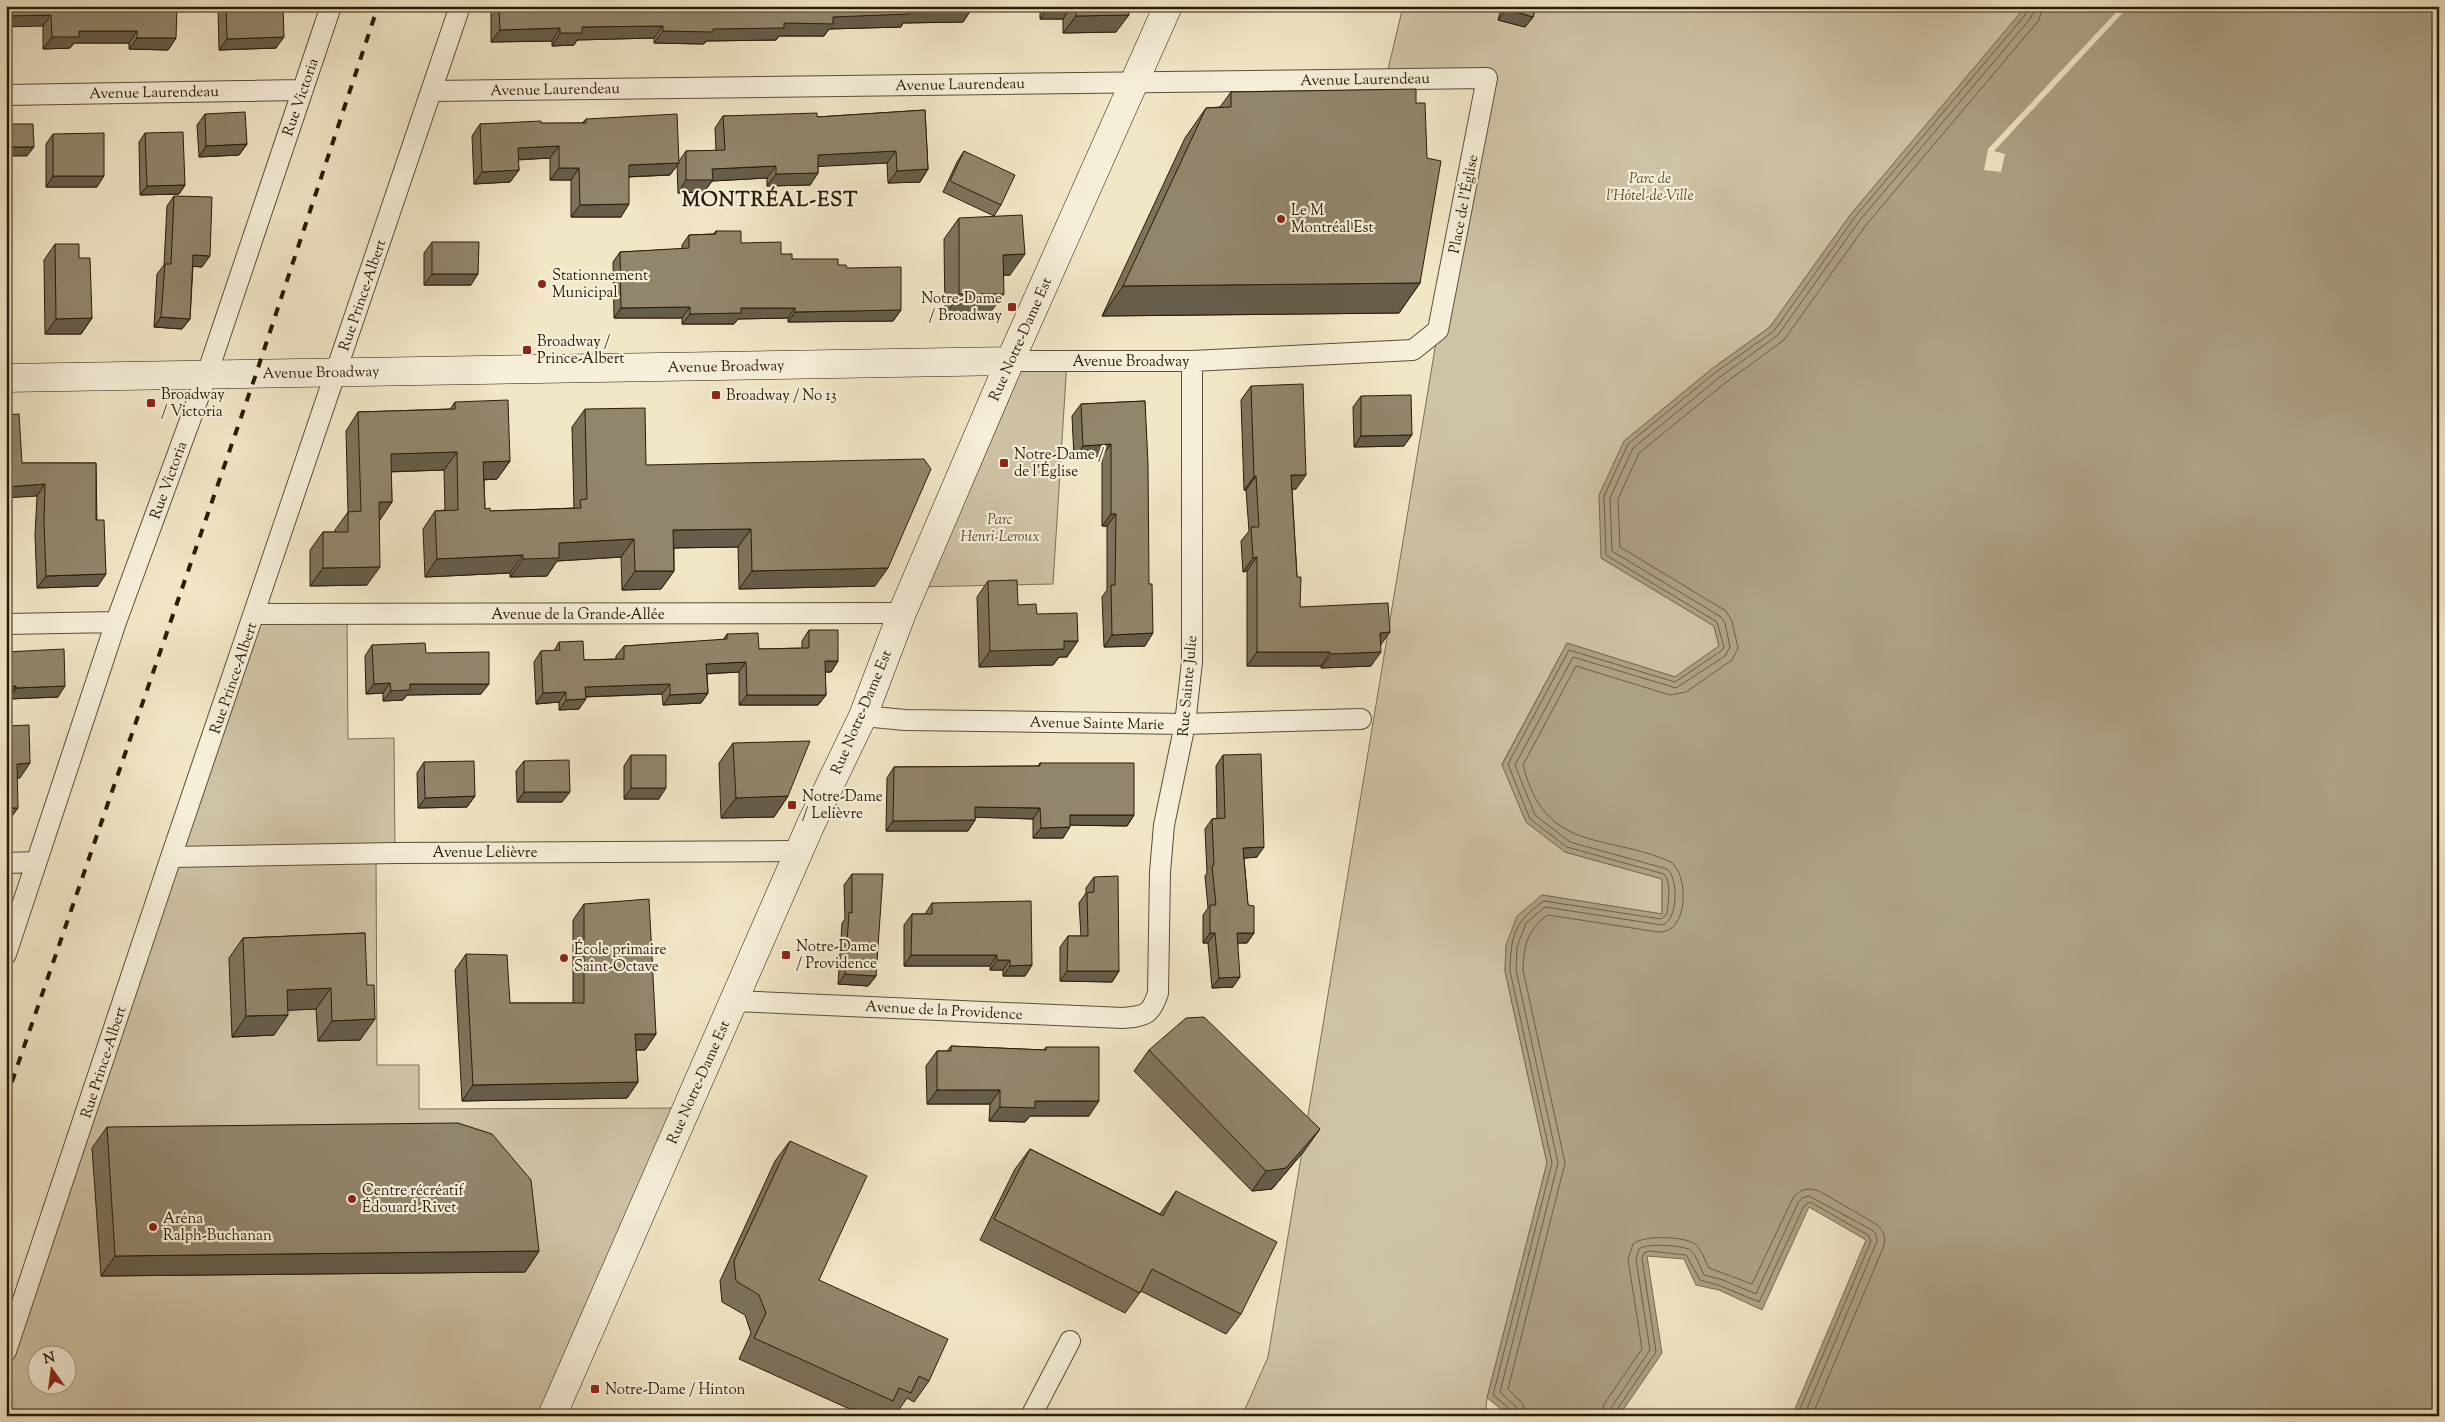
<svg xmlns="http://www.w3.org/2000/svg" width="2445" height="1422" font-family="'Sorts Mill Goudy',serif">
  <rect width="100%" height="100%" fill="#f1e6c6"/>
  <filter id="stains"><feTurbulence type="fractalNoise" baseFrequency=".004" numOctaves="4"/><feColorMatrix values="0 0 0 0 .2 0 0 0 0 .09 0 0 0 0 .02 0 0 0 .5 -.17"/></filter>
  <radialGradient id="worn" r=".72"><stop offset=".6" stop-color="#630" stop-opacity="0"/><stop offset="1" stop-color="#630" stop-opacity=".3"/></radialGradient>
  <path fill="#cfc3a6" stroke="#7c6f57" fill-rule="evenodd" d="M1403,6H2001L2022,12L1851,214L1770,327L1713,368L1624,441L1601,558L1714,626L1719,646L1675,677L1567,643L1502,764L1526,822L1565,852L1662,879V914L1542,895L1506,945L1505,971L1547,1163L1487,1398L1485,1416H1242L1268,1357L1438,330L1487,79L1386,78Z
    M1010,361H1067L1053,584L914,587Z
    M255,614L347,615L348,739L394,738L395,853L376,855L377,1065H419V1109L686,1108L552,1416H6V1351ZM38,1354H68V1384H38Z"/>
  <path fill="#ada185" stroke="#796b53" d="M2026,6H2439V1416H1792L1866,1240L1809,1207L1762,1310L1719,1290L1696,1285L1684,1259L1647,1256L1662,1353L1619,1416H1510L1487,1398L1547,1163L1505,971L1506,945L1517,916L1542,895L1662,914V879L1565,852L1526,822L1502,765L1567,643L1675,677L1719,646L1714,626L1601,558L1599,495L1624,441L1713,368L1770,327L1851,214Z"/>
  <path fill="#f1e6c6" d="M2122,6H2129L1994,151L2005,154L2001,172L1984,170L1988,149Z"/>
  <g fill="none" stroke-linecap="round" stroke-linejoin="round">
    <path stroke="#6c5e46" stroke-width="1" d="M1512,1416L1511,1410L1493,1395L1552,1163L1510,971C1511,935 1514,922 1544,901L1661,919L1667,914C1668,903 1672,882 1664,874L1567,847L1530,819L1508,764L1569,650L1675,682L1721,651L1724,647L1717,622L1606,555L1604,496L1628,444L1716,372L1774,331L1855,217L2025,15L2030,6
      M1519,1416L1516,1407L1500,1392L1558,1163L1516,970L1517,947L1526,923L1545,907L1662,925C1679,920 1678,877 1667,869L1570,842L1535,815L1515,765L1573,657L1676,688L1725,656L1730,647L1725,623L1721,617L1612,551L1610,498L1633,448L1720,377L1778,335L1860,220L2030,19L2036,6
      M1526,1416L1523,1404L1508,1389L1565,1163L1523,970C1524,945 1527,930 1548,915L1658,932C1689,934 1689,875 1671,862C1606,833 1545,854 1523,765L1576,666L1670,695L1686,692L1732,660L1738,648L1732,621L1726,611L1620,547L1618,499L1639,453L1725,383L1784,340L1866,225L2039,20L2043,6
      M1601,1416L1604,1404L1642,1349L1628,1259L1633,1244C1643,1235 1684,1236 1695,1244C1702,1250 1705,1261 1709,1268L1752,1284L1793,1198C1800,1189 1808,1187 1819,1191L1876,1224C1884,1230 1886,1238 1883,1248L1812,1416
      M1609,1416L1611,1408L1650,1350L1636,1259L1639,1249C1646,1243 1682,1245 1690,1250C1697,1255 1700,1268 1704,1275L1723,1280L1756,1294L1798,1203L1802,1198L1809,1196L1872,1230L1876,1234L1877,1241L1804,1416
      M1615,1416L1616,1411L1656,1352L1642,1258L1644,1253L1649,1251L1686,1255L1700,1280L1721,1286L1759,1302L1804,1206L1810,1202L1868,1235L1871,1241L1797,1416"/>
    <g stroke="#5c4e38" stroke-width="22">
      <path id="street" d="M432,91L1487,78L1438,330L1413,350L1192,361H1010
        M6,95L303,90
        M255,614L902,613
        M6,624L116,622
        M863,716L905,720L1185,724L1361,719
        M171,857L395,853L799,851
        M6,863L36,862
        M6,954L116,622L207,374L331,6
        M733,1001L1123,1018C1145,1016 1151,1015 1158,993L1160,872L1164,825L1185,724L1192,662V361
        M6,1351L171,857L460,6
        M1031,1416L1070,1341"/>
    </g>
    <g stroke="#2a1b08" stroke-width="29">
      <path id="secondary" d="M6,378L1010,361
        M552,1416L811,824L863,716L902,613L1010,361L1168,6"/>
    </g>
    <use href="#street" stroke="#f6efda" stroke-width="20"/>
    <use href="#secondary" stroke="#f6efda" stroke-width="28"/>
    <path stroke="#2a1b08" stroke-width="4" stroke-dasharray="9 9" stroke-linecap="butt" d="M6,1099L256,374L378,6"/>
  </g>
  <path fill="#7d725c" stroke="#2a1b08" d="M6,6L176,38L168,50L129,49V43H74L70,48L43,49V26Z
    M219,6H283L276,48L219,50L218,8Z
    M491,6H971V10L963,22L903,23L901,27L829,29L824,36H779L776,40L706,41L704,44L654,43V38L577,40L574,45L552,46V41L491,42Z
    M1040,6H1128L1116,32L1063,33V19H1040Z
    M1502,6H1536L1533,17L1525,27L1498,20Z
    M1231,92L1416,103L1420,283L1399,313L1102,316L1185,138L1206,108L1220,107Z
    M925,110L928,169L920,182L888,183L887,163L818,166V173L810,185L767,186V178L712,181L704,192L678,193L677,165L670,175L629,177L621,217H571V180H550V158L518,160L519,170L510,182L474,184L472,136L480,124L582,123L586,119L679,161L686,151H716L715,128L723,116L817,117Z
    M205,114L247,144L239,155L199,157L197,125Z
    M145,133L185,185L179,194L140,195L139,142Z
    M53,134L97,187H46V144Z
    M964,151L1001,205L994,216L943,192L957,162Z
    M174,196L202,267L193,266L190,319L182,329L154,327L157,274L164,265L167,206Z
    M959,218L1010,275H1004L989,314L945,315L944,239Z
    M716,231L741,243L781,254L792,259L838,265L847,268L901,310L893,321L788,322V318L738,319L734,324H682V318H614L613,262L620,252L682,249V245L689,235L713,234Z
    M432,242L471,285H424V253Z
    M55,244L79,258L92,318L81,334H45L44,260Z
    M1251,386L1296,489H1292L1297,577L1300,607L1381,645L1371,666L1321,668V666H1247V571L1243,572L1241,541L1249,531L1246,490H1244L1241,400Z
    M1361,396L1404,446L1354,447L1353,407Z
    M1145,401V646L1104,647L1102,597L1107,590V526H1102V456L1074,458L1072,416L1081,404Z
    M455,402L510,461L497,479L484,480L485,509L490,511L574,508L572,427L585,409L646,465L875,586L739,589L738,547L674,548V571L661,589L622,590L621,557L557,561L547,576L510,577V573L425,577L423,529L435,511L445,510L444,470L391,472L392,502L379,520L367,585L310,586V550L323,532H335V530L348,512L346,431L358,412L450,409Z
    M22,463H96L98,586L37,588L35,535L37,496Z
    M988,581L1018,605L1037,614L1067,657H1059L1053,665L979,667L977,597Z
    M809,630L838,661L831,672H825L826,695L818,705H739V672L707,674L708,693L701,703L663,705L662,694L586,697L579,709L559,710V702L536,704L534,662L541,651H554L559,642L584,660L616,659V656L624,646L723,640L727,634L759,649L802,648V641Z
    M372,645L426,653L481,694L407,695L403,700L383,701V693L366,694L365,656Z
    M6,652L58,697L9,699Z
    M733,743L788,796L774,817L721,818L719,763Z
    M631,755L659,799H624V766Z
    M1223,755L1257,857L1244,858L1248,905L1254,933L1247,943H1238L1233,987L1212,988L1208,943H1203V915L1208,908L1205,876L1207,873L1205,829L1212,819L1217,818L1216,766Z
    M524,761L562,802H517L516,771Z
    M424,762L475,796L467,807L418,808L417,773Z
    M1040,763L1134,815L1127,826L1070,825L1063,838H1033V819L975,817V820L968,831H886L887,778L894,767L1038,766Z
    M852,874L876,976L868,986L838,984L842,923L845,919L844,885Z
    M1094,877L1119,971L1112,982L1060,981V947L1068,936H1081L1079,903L1086,893V888Z
    M932,903L1032,965L1025,976H1003V970H990V966H904V925L912,914H925Z
    M584,904L656,1034L645,1050H636L638,1082L627,1098L462,1101L455,970L466,954L510,1003H573V920Z
    M365,933L360,1040L318,1041L316,1009L288,1010L274,1035L232,1037L229,958L243,938Z
    M951,1046L1044,1050L1046,1047L1089,1116H1030L1025,1122L989,1121L990,1104H927L926,1066L937,1051H947Z
    M1149,1050L1305,1150L1272,1189L1252,1191L1134,1071Z
    M107,1127L539,1251L525,1272L101,1276L92,1148Z
    M790,1141L819,1280L929,1381L914,1402L907,1398L896,1414L887,1409L882,1416H865L739,1359L751,1333L745,1315L722,1302L720,1281L775,1161Z
    M1030,1149L1160,1214L1176,1191L1241,1314L1226,1334L1141,1291L1125,1313L980,1240L1015,1169Z"/>
  <path fill="#665d4b" stroke="#2a1b08" d="M1049,6H1072L1063,19H1040Z
    M1506,9L1533,17L1525,27L1498,20Z
    M971,10L963,22L903,23L901,27L829,29L824,36H779L776,40L706,41L704,44L654,43L663,31L713,29L784,23L833,17L909,11Z
    M51,15L43,26L6,27V16Z
    M1129,15L1116,32L1063,33L1076,16Z
    M663,26L654,38L577,40L574,45L552,46L560,33L582,27Z
    M560,28L552,41L491,42L500,30Z
    M79,31H137L129,43H74L70,48L43,49L52,37Z
    M284,37L276,48L219,50L227,39Z
    M137,38H176L168,50L129,49Z
    M247,144L239,155L199,157L206,146Z
    M559,146L550,158L509,160L518,148Z
    M6,147H34L27,156H6Z
    M896,151L887,163L809,167L818,155Z
    M679,163L670,175L621,177L629,165Z
    M776,166L767,178L712,181L704,192L678,193L686,180L712,169Z
    M559,168H579L571,180H550Z
    M928,169L920,182L888,183L897,171Z
    M519,170L510,182L474,184L482,172Z
    M818,173L810,185L767,186L776,174Z
    M53,176H104L97,187H46Z
    M185,185L179,194L140,195L147,186Z
    M629,204L621,217H571L580,205Z
    M1025,254L1010,275H989L1003,255Z
    M193,255L210,256L202,267L186,266Z
    M432,274H478L471,285H424Z
    M1420,283L1399,313L1102,316L1123,286Z
    M959,294H1004L989,314L945,315Z
    M690,307L682,318H614L621,308Z
    M741,308H795L788,318L738,319L734,324H682L690,314Z
    M901,310L893,321L788,322L795,312Z
    M161,317L190,319L182,329L154,327Z
    M92,318L81,334H45L56,319Z
    M1412,435L1404,446L1354,447L1361,436Z
    M1111,444L1102,456L1074,458L1083,446Z
    M457,452L444,470L378,472L391,454Z
    M510,461L497,479L471,480L483,462Z
    M1291,475H1306L1296,489H1281Z
    M1256,476L1246,490H1244L1254,477Z
    M45,484L37,496L6,498V487Z
    M379,502H392L380,520H366Z
    M1111,514H1116L1107,526H1102Z
    M751,529L738,547L661,548L673,530Z
    M634,539L621,557L557,561L547,576L510,577L523,559L559,543Z
    M523,555L510,573L425,577L437,559Z
    M1257,557L1247,571L1243,572L1253,558Z
    M380,567L367,585L310,586L323,568Z
    M888,568L875,586L739,589L752,571Z
    M635,571H674L661,589L622,590Z
    M106,574L98,586L37,588L46,576Z
    M1390,632L1380,646V633Z
    M1153,633L1145,646L1104,647L1112,635Z
    M1064,641H1078L1067,657H1059L1053,665L979,667L990,651Z
    M1257,652H1330L1321,666H1247Z
    M1381,652L1371,666L1321,668L1331,654Z
    M825,661H838L831,672H818Z
    M746,662L739,672L699,674L706,664Z
    M390,683L383,693L366,694L374,684Z
    M410,684H489L481,694L407,695L403,700L383,701L391,691Z
    M670,684L662,694L578,697L585,687Z
    M6,686H16L8,696H6Z
    M65,686L58,697L9,699L16,688Z
    M566,692L559,702L536,704L543,693Z
    M708,693L701,703L663,705L670,695Z
    M747,695H826L818,705H739Z
    M586,699L579,709L559,710L566,700Z
    M30,763L20,778L6,779L17,764Z
    M631,788H666L659,799H624Z
    M524,792H570L562,802H517Z
    M475,796L467,807L418,808L425,798Z
    M788,796L774,817L721,818L736,798Z
    M975,807L1040,808L1033,819L968,817Z
    M6,808H18L7,823H6Z
    M1070,815H1134L1127,826L1063,825Z
    M975,820L968,831H886L893,821Z
    M1070,827L1063,838H1033L1041,828Z
    M1264,847L1257,857L1236,859L1243,848Z
    M1210,933H1215L1208,943H1203Z
    M1237,933H1254L1247,943H1230Z
    M911,955H997L990,966H904Z
    M997,960H1010L1003,970H990Z
    M1032,965L1025,976H1003L1010,966Z
    M1067,971H1119L1112,982L1060,981Z
    M845,974L876,976L868,986L838,984Z
    M1240,977L1233,987L1212,988L1219,978Z
    M331,988L316,1009L273,1011L287,990Z
    M288,1015L274,1035L232,1037L246,1016Z
    M375,1019L360,1040L318,1041L332,1021Z
    M635,1034H656L645,1050H624Z
    M638,1082L627,1098L462,1101L473,1085Z
    M937,1090H1000L990,1104H927Z
    M1035,1101H1099L1089,1116H1030L1025,1122L989,1121L1000,1107Z
    M1320,1129L1305,1150L1272,1189L1252,1191L1266,1171Z
    M539,1251L525,1272L101,1276L115,1256Z"/>
  <path fill="#91856b" stroke="#2a1b08" d="M6,6H177L176,38H137V31H79V37H52L51,15L6,16Z
    M226,6H283L284,37L227,39Z
    M499,6H971V10L909,11V14L833,17V24L784,23V28L713,29V32L663,31V26L582,27V33H560V28L500,30Z
    M1075,6H1128L1129,15L1076,16Z
    M1507,6H1536L1533,17L1506,9Z
    M1416,89V103H1425L1427,158L1441,161L1420,283L1123,286L1206,108L1231,107V92Z
    M925,110L928,169L897,171L896,151L818,155V173L776,174V166L712,169L713,180H686V151L725,150L723,116L817,113V117Z
    M245,112L247,144L206,146L205,114Z
    M677,114L679,163L629,165V204L580,205L579,168H559V146L518,148L519,170L482,172L480,124L541,121V123H586V119Z
    M6,124H33L34,147H6Z
    M183,132L185,185L147,186L145,133Z
    M104,133V176H53V134Z
    M964,151L1015,175L1001,205L950,181Z
    M174,196L212,197L210,256L193,255L190,319L161,317L165,264H171Z
    M1022,215L1025,254L1003,255L1004,294H959V218Z
    M716,231H741V243L781,242V254H792V259H838V265H846L847,268L901,267V310L795,312V308H741V313L690,314V307L621,308L620,252L689,248V235L716,234Z
    M432,242H479L478,274H432Z
    M55,244H79V258H90L92,318L56,319Z
    M1303,384L1306,475H1291L1297,577H1301L1300,607L1388,603L1390,632L1380,633L1381,652L1331,654L1330,652H1257V557L1253,558L1251,527H1259L1256,476L1254,477L1251,386Z
    M1411,395L1412,435L1361,436V396Z
    M508,400L510,461L483,462L485,509L490,508V511L581,508L580,500L587,499L585,409L645,408L646,465L924,459L931,469L888,568L752,571L751,529L673,530L674,571H635L634,539L559,543V558L523,559V555L437,559L435,511L458,510L457,452L391,454L392,502H379L380,567L323,568V532H348V512L361,511L358,412L455,409V402Z
    M1145,401L1148,463L1149,584H1152L1153,633L1112,635L1111,585H1115L1116,514H1111V444L1083,446L1081,404Z
    M19,414L22,463H96V520H104L106,574L46,576L44,523L45,484L6,487V415Z
    M1017,580L1018,605L1036,604L1037,614L1077,613L1078,641H1064V649L990,651L988,581Z
    M809,630H838V661H825L826,695H747L746,662L706,664L708,693L670,695V684L585,687L586,699L566,700V692L543,693L541,651L560,650L559,642L583,641L584,660L624,659V646L727,639V634L758,633L759,649L809,648Z
    M425,643L426,653L489,652V684H410V690L391,691L390,683L374,684L372,645Z
    M64,649L65,686L16,688V686H6V652Z
    M29,725L30,763L17,764L18,808H6V726Z
    M810,741L788,796L736,798L733,743Z
    M1261,754L1264,847L1243,848L1248,905L1254,906V933H1237L1240,977L1219,978L1215,933H1210V905H1216L1212,866L1214,865L1212,819L1225,818L1223,755Z
    M631,755H666V788H631Z
    M569,760L570,792H524V761Z
    M474,761L475,796L425,798L424,762Z
    M1040,763H1134V815H1070V827L1041,828L1040,808L975,807V820L893,821L894,767L1040,766Z
    M852,874H883L876,976L845,974L849,912L852,913Z
    M1118,876L1119,971H1067L1068,936H1088L1087,893L1094,892V877Z
    M649,899L656,1034H635L638,1082L473,1085L466,954L507,955L510,1003H584V904Z
    M1031,901L1032,965L1010,966V960H997V955H911L912,914H932V903Z
    M365,933L367,985H374L375,1019L332,1021L331,988L287,990L288,1015L246,1016L243,938Z
    M1204,1017L1320,1129L1286,1168L1266,1171L1149,1050L1186,1018Z
    M951,1046L1046,1050V1047H1099V1101H1035V1108L1000,1107V1090H937V1051H951Z
    M458,1123L492,1134L531,1180L539,1251L115,1256L107,1127Z
    M790,1141L867,1176L819,1280L948,1339L929,1381L919,1376L911,1393L899,1388L893,1401L754,1338L766,1313L759,1295L736,1281L734,1261Z
    M1030,1149L1163,1216L1176,1191L1277,1242L1241,1314L1152,1269L1140,1293L994,1219Z"/>
  <g fill="#8f2418" stroke="#f6efda" stroke-width="2">
    <circle cx="1281" cy="219" r="5"/>
    <circle cx="542" cy="284" r="5"/>
    <rect x="1007" y="302" width="10" height="10" rx="2.5"/>
    <rect x="522" y="345" width="10" height="10" rx="2.5"/>
    <rect x="711" y="390" width="10" height="10" rx="2.5"/>
    <rect x="146" y="398" width="10" height="10" rx="2.5"/>
    <rect x="999" y="458" width="10" height="10" rx="2.5"/>
    <rect x="787" y="800" width="10" height="10" rx="2.5"/>
    <rect x="781" y="950" width="10" height="10" rx="2.5"/>
    <circle cx="564" cy="958" r="5"/>
    <circle cx="352" cy="1199" r="5"/>
    <circle cx="153" cy="1227" r="5"/>
    <rect x="590" y="1384" width="10" height="10" rx="2.5"/>
  </g>
  <g text-anchor="middle" stroke-width="4.5" stroke-linejoin="round" paint-order="stroke">
    <g font-size="15" fill="#2a1b08" stroke="#f6efda">
      <text transform="translate(1365 79) rotate(-1)" y="5">Avenue Laurendeau</text>
      <text transform="translate(960 84) rotate(-1)" y="5">Avenue Laurendeau</text>
      <text transform="translate(555 89) rotate(-1)" y="5">Avenue Laurendeau</text>
      <text transform="translate(154 92) rotate(-1)" y="5">Avenue Laurendeau</text>
      <text transform="translate(300 97) rotate(-71)" y="5">Rue Victoria</text>
      <text transform="translate(1463 204) rotate(-79)" y="5">Place de l'Église</text>
      <text transform="translate(362 295) rotate(-71)" y="5">Rue Prince-Albert</text>
      <text transform="translate(1020 339) rotate(-66)" y="5">Rue Notre-Dame Est</text>
      <text x="1131" y="366">Avenue Broadway</text>
      <text transform="translate(726 366) rotate(-1)" y="5">Avenue Broadway</text>
      <text transform="translate(321 372) rotate(-1)" y="5">Avenue Broadway</text>
      <text transform="translate(168 480) rotate(-70)" y="5">Rue Victoria</text>
      <text x="578" y="619">Avenue de la Grande-Allée</text>
      <text transform="translate(233 678) rotate(-71)" y="5">Rue Prince-Albert</text>
      <text transform="translate(1187 686) rotate(-85)" y="5">Rue Sainte Julie</text>
      <text transform="translate(861 712) rotate(-67)" y="5">Rue Notre-Dame Est</text>
      <text transform="translate(1097 723) rotate(1)" y="5">Avenue Sainte Marie</text>
      <text x="485" y="857">Avenue Lelièvre</text>
      <text transform="translate(944 1010) rotate(3)" y="5">Avenue de la Providence</text>
      <text transform="translate(103 1062) rotate(-72)" y="5">Rue Prince-Albert</text>
      <text transform="translate(698 1082) rotate(-66)" y="5">Rue Notre-Dame Est</text>
    </g>
    <g font-size="15" font-style="italic" fill="#5c4d37" stroke="#f6efda">
      <text x="1650" y="183">Parc de<tspan x="1650" dy="17">l'Hôtel-de-Ville</tspan></text>
      <text x="1000" y="524">Parc<tspan x="1000" dy="17">Henri-Leroux</tspan></text>
    </g>
    <g font-size="15" fill="#2a1b08" stroke="#f6efda" text-anchor="start">
      <text x="1291" y="215">Le M<tspan x="1291" dy="17">Montréal Est</tspan></text>
      <text x="552" y="280">Stationnement<tspan x="552" dy="17">Municipal</tspan></text>
      <text x="1002" y="303" text-anchor="end">Notre-Dame<tspan x="1002" dy="17">/ Broadway</tspan></text>
      <text x="537" y="346">Broadway /<tspan x="537" dy="17">Prince-Albert</tspan></text>
      <text x="161" y="399">Broadway<tspan x="161" dy="17">/ Victoria</tspan></text>
      <text x="726" y="400">Broadway / No 13</text>
      <text x="1014" y="459">Notre-Dame /<tspan x="1014" dy="17">de l'Église</tspan></text>
      <text x="802" y="801">Notre-Dame<tspan x="802" dy="17">/ Lelièvre</tspan></text>
      <text x="796" y="951">Notre-Dame<tspan x="796" dy="17">/ Providence</tspan></text>
      <text x="574" y="954">École primaire<tspan x="574" dy="17">Saint-Octave</tspan></text>
      <text x="362" y="1195">Centre récréatif<tspan x="362" dy="17">Édouard-Rivet</tspan></text>
      <text x="163" y="1223">Aréna<tspan x="163" dy="17">Ralph-Buchanan</tspan></text>
      <text x="605" y="1394">Notre-Dame / Hinton</text>
    </g>
    <g font-size="20" font-weight="bold" letter-spacing="1" fill="#2a1b08" stroke="#f6efda">
      <text x="770" y="206">MONTRÉAL-EST</text>
    </g>
  </g>
  <rect width="2445" height="1422" fill="none" stroke="#f1e6c6" stroke-width="25"/>
  <rect x="8" y="8" width="2430" height="1407" fill="none" stroke="#2a1b08" stroke-width="2.5"/>
  <rect x="12" y="12" width="2420" height="1397" fill="none" stroke="#2a1b08"/>
  <g transform="translate(52 1370) rotate(346)"><circle r="24" fill="#f6efda" stroke="#a49a86"/>
  <path d="M0-4L9 19L0 12L-9 19Z" fill="#8f2418"/>
  <text y="-8" font-size="14" font-weight="bold" text-anchor="middle" fill="#2a1b08">N</text>
  </g>
  <rect width="100%" height="100%" filter="url(#stains)"/>
  <rect width="100%" height="100%" fill="url(#worn)"/>
</svg>
